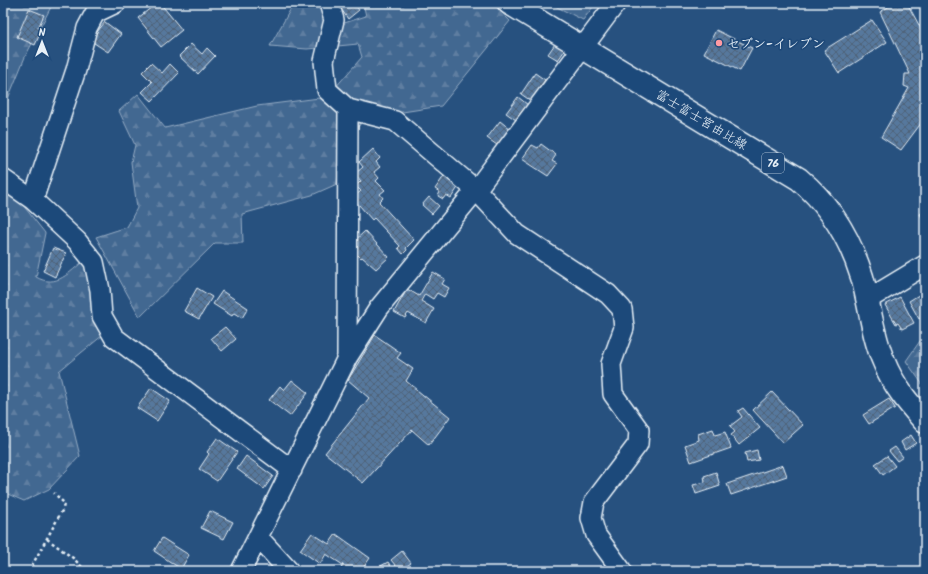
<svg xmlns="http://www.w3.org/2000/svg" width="928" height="574" font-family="Kalam,'Klee One',sans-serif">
  <defs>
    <pattern id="forest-firs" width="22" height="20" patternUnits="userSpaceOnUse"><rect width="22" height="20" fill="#436891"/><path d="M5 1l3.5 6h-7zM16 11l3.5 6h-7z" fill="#5e7ea1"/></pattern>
    <pattern id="building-cross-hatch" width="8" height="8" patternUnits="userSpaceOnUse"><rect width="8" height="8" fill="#57789d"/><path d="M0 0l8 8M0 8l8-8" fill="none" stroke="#4f6278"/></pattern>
  </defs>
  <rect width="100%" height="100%" fill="#27517f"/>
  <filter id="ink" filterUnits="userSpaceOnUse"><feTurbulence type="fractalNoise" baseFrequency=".025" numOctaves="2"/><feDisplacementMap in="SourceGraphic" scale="8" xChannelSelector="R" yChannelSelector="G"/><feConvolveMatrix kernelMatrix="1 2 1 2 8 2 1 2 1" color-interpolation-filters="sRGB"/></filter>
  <g filter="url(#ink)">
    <path fill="url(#forest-firs)" stroke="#96acc4" d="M3,3H53L25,57L3,111Z
      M294,3H320L332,27L366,16L363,3H492L510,21L441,106L364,118L339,157L337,184L312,195L242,214L243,243H215L140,317L96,237L127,227L137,208L131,162L135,145L119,111L138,94L165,128L257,106L327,97L362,57L358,44L307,49L270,46Z
      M549,3H596L583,20Z
      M3,180L45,233L36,277C57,289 69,272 85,260L103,335L59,371L80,456L49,489L24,501L3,492Z
      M925,338V388L906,361L920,341Z"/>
    <path fill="url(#building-cross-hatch)" stroke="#e8f1f8" d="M157,3H160L182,30L161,47L138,18Z
      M337,3H354L359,10L348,19Z
      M719,3H730L722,8Z
      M895,3H907L925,36V118L901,150L881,137L909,88L904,86L905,74H910L880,12Z
      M29,9L44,15L38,28L42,29L35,45L17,37Z
      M872,20L887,42L839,73L824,50Z
      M105,22L121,34L108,52L94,43L93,37Z
      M716,30L752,48L740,71L704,53Z
      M557,41L567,47L558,60L548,54Z
      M191,44L202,54L207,48L215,56L198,74L179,56Z
      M151,63L162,73L170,64L179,73L152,101L142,92L152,82L142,72Z
      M535,73L545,80L531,101L521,94Z
      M518,97L528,105L516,120L506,113Z
      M500,121L510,129L497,145L487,138Z
      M541,144L556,155L552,161L557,164L548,176L522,159L532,145L538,148Z
      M373,149L380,158L376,162L380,167L374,172L379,178L376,181L385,190L380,194L383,198L379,202L414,240L406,248L407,250L403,254L398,248L400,246L374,218L372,220L353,198L361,191L356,186L361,181L355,174L363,167L359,162Z
      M444,176L459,186L451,198L446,195L443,199L438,196L440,192L435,189Z
      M429,197L439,206L432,214L422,205Z
      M925,211V223L920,214Z
      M365,231L389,257L376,269L362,257L361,258L349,246Z
      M53,248L66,253L55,277L43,271Z
      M433,272L445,279L442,284L449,288L444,297L437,293L433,299L425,294L421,301L434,309L426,323L408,313L405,318L394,312L407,289L419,296Z
      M197,288L212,297L199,319L184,311Z
      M222,291L248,308L242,318L234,313L232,316L213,304Z
      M922,293L925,298V321L923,317L919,319L909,301Z
      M900,297L914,323L902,329L898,323L896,324L885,305Z
      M225,327L236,339L222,351L211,338Z
      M375,335L401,353L397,358L413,369L406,381L450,417L429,445L412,430L363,483L325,453L369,398L348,380Z
      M292,380L308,393L290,416L269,400L280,386L284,390Z
      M151,388L170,401L157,421L137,408Z
      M772,392L803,425L783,443L753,410Z
      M889,399L895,408L869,424L863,415Z
      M743,408L760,428L739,445L731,435L735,432L730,426L742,417L738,411Z
      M713,429L715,435L725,432L731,448L691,462L685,445L699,440L698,434Z
      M911,435L916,443L905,450L901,442Z
      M217,438L237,452L217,481L199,469L209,454L207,452Z
      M895,447L903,457L897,461L889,451Z
      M757,450L759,460L747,462L745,453Z
      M246,456L273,476L264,489L237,469Z
      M887,456L895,466L883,475L875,464Z
      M783,465L787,476L731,495L727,484Z
      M716,472L720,486L696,494L693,485L705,482L704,476Z
      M210,511L233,522L224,539L201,528Z
      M312,533L329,544L336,534L370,558L361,571H345L341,568L343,565L326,554L320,564L300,550Z
      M162,538L189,555L181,569L154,551Z
      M402,551L411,563L400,571L391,560Z
      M388,562L394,571H381L379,567Z"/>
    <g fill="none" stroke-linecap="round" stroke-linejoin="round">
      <g stroke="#e8f1f8" stroke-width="22">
        <path id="minor" d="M329,3L334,20L324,61L327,90L348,109L395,121L476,190L517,234L608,294L622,309L624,328L611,364L613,394L639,430L638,444L594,502L591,518L596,535L622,571
          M3,179L33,200L77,241L94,262L100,290L102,316L114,337L292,470
          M33,200L76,70L87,28L95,13L116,3
          M867,300L925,265
          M347,358L348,109
          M258,537L289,571
          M241,571L347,358L379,308L476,190L616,3"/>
      </g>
      <g stroke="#e8f1f8" stroke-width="25">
        <path id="major" d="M509,3L799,179C830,205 850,238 862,277C870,305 872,335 884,362C893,385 909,404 925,422"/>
      </g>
      <path stroke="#e8f1f8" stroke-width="2.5" stroke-dasharray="3 3" stroke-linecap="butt" d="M47,539L73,558L86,571
        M29,571L63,509L64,503L54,493"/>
      <use href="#minor" stroke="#1f4a7a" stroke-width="19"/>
      <use href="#major" stroke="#1f4a7a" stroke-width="22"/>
    </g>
  </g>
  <circle fill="#ff9aa2" stroke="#1f4a7a" stroke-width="1.5" cx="719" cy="43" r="4"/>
  <g text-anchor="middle" stroke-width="3.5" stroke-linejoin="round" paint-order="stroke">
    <rect fill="#1f4a7a" stroke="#acbfd2" stroke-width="1" x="762" y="153" width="22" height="20" rx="3"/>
    <g font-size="12" font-weight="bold" fill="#e8f1f8">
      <text x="773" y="167">76</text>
    </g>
    <g font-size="13" font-weight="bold" fill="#e8f1f8" stroke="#1f4a7a" text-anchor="start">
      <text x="727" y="48">セブン-イレブン</text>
    </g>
    <g font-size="13" fill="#e8f1f8" stroke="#1f4a7a">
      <text transform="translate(702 119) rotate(31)" y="5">富士富士宮由比線</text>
    </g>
  </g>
  <rect width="928" height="574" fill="none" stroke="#1f4a7a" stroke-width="16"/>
  <rect x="8" y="8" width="912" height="558" fill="none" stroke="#e8f1f8" stroke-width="1.5" filter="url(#ink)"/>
  <g transform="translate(42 42)" stroke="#1f4a7a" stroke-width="3" paint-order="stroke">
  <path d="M0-3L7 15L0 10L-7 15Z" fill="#e8f1f8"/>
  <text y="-6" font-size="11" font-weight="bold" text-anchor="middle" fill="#e8f1f8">N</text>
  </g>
</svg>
